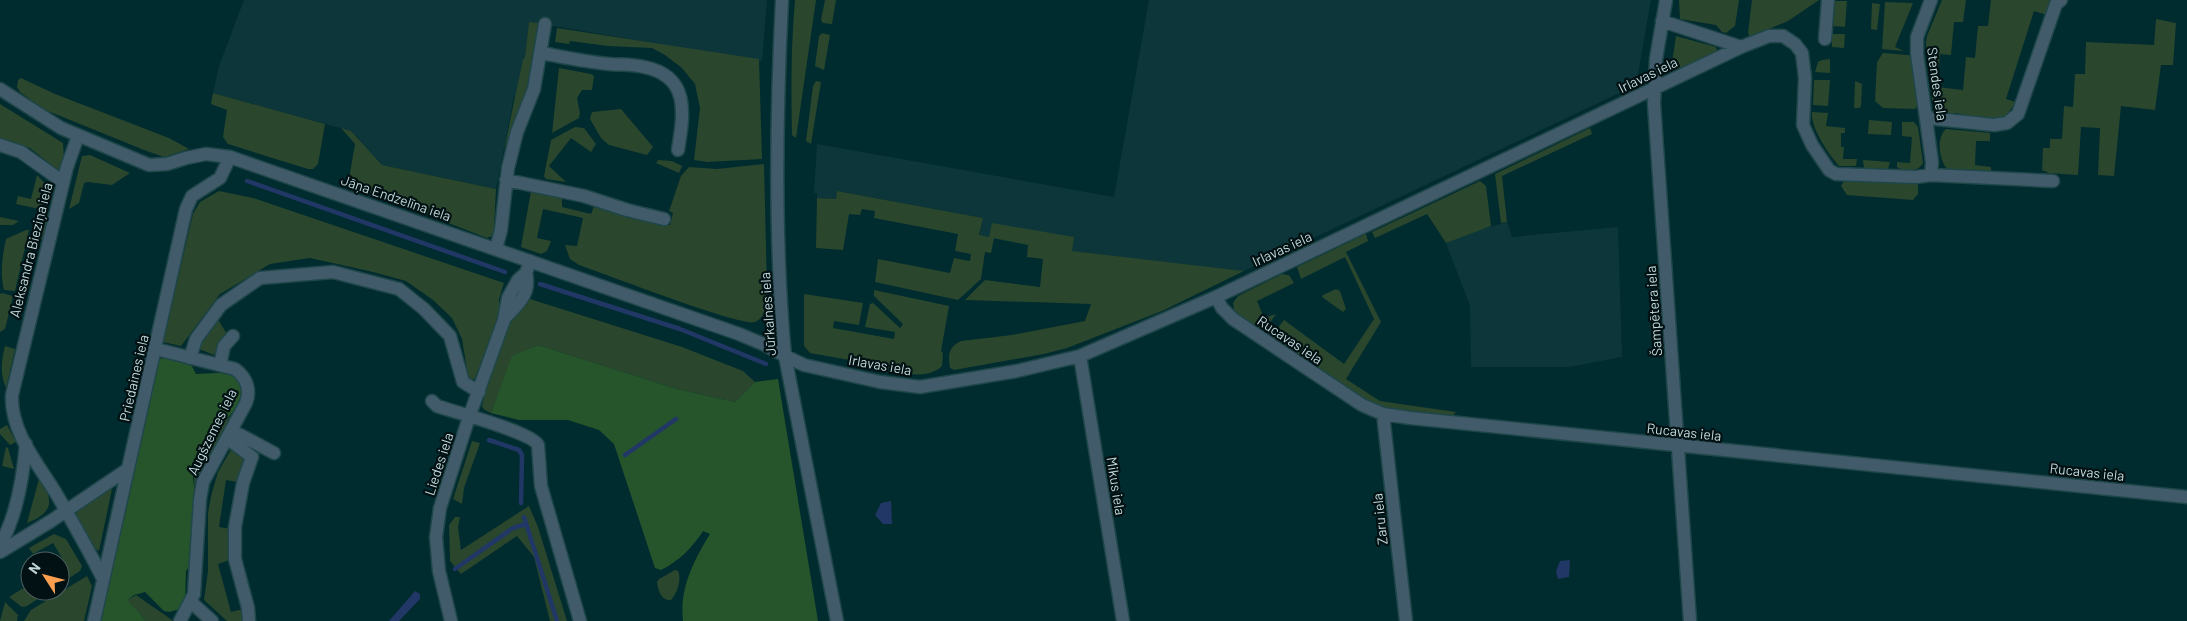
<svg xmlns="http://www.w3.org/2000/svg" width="2187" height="621" font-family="Barlow,sans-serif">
  <rect width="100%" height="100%" fill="#002b2f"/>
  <path fill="#0c363a" d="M244,0H767L762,61L529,22L525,57L523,59L516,97H514L496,189L382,165L351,131L213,93L219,66Z
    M1149,0H1651L1636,85L1244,271L1051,249L979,236L983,218L837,191L836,199L817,198V193H814L817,144L1114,197Z
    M1507,222L1512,237L1618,227L1622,357L1569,367H1471L1470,306L1446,243L1468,233Z"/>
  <path fill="#2a472d" d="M795,0H816L796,138L792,135C791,90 791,45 795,0Z
    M825,0H836L832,24L823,23L821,20Z
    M1679,0H1739L1735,26L1726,33L1722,32L1716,25L1680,19Z
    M1752,0H1819L1788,21L1750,37L1748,33Z
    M1942,0H1966L1963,22H1954L1951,55L1940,54L1937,87L1963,90L1966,57L1975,58L1978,26H1988L1991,0H2052L2047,15L2034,11L2006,99L2016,102L2006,116L1999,118L1959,116V113H1944L1936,110L1932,101L1926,43L1927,36Z
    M1835,1H1847L1845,27L1833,26Z
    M1885,2L1913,3L1895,47L1904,51L1882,49Z
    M1872,3L1880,4L1877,30L1871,29Z
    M2156,19L2176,23L2173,65H2161L2155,110L2121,106L2114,176L2098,175L2100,128L2081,127L2078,175L2049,173L2042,170L2043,148H2050V139H2062L2064,106L2073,107L2075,74H2085L2086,42L2154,45Z
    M529,22L538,23L526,93L504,150L523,59L525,57Z
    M557,28L759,59L762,159L707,162L694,160L700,108L695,84L682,68L665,55L652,48L608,46L570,41L569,44L555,42Z
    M822,33L830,35L824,70L815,66L819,36Z
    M1832,34H1845L1844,48L1832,47Z
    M1676,36L1716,47L1717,51L1715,54L1676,71L1671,69Z
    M1883,53L1909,55L1912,60L1919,104L1915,109L1883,108L1875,101L1877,62Z
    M1830,59V73L1815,72L1818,62L1822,60Z
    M559,68L591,74L594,76L592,90H582L577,98L580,113L579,118L552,133Z
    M21,78L55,94L169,138L189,149L164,157L144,150L43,109L20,92L17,87L18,80Z
    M1814,80H1830L1828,106L1813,105Z
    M816,81L821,82L811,144L806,141L813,86Z
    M1855,81L1862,84L1861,106L1859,108H1854Z
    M213,93L325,124L318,164L313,169H308L228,144L223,137L227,110L211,104Z
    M0,104L63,143L64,157L59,171L30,148L0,140Z
    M621,109L653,147L647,155L609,145L601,138L590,119L592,112Z
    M1812,112L1828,113L1826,126L1845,128V133H1841V147H1844L1843,159H1857L1856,166H1839C1829,155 1810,127 1812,112Z
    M1869,120L1892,122L1891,135L1868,134Z
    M1902,122H1914L1918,127L1923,163C1918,172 1905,173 1897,167V162L1910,163L1912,137L1902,136Z
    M575,127L584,128L596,144L591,152L571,138L549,166L566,182L546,179L544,176L551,140Z
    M341,128L351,131L382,165L496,189L494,228L492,236L487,238L351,185L349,179L355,144Z
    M1590,128L1592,134L1502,176L1507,222L1501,223L1495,174Z
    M1946,129L1990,133V141H1976L1975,165L1991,167V174L1947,169C1939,160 1936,137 1946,129Z
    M90,155L130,173L112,185L88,182L84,183L79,203L69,209L82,156Z
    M658,160L672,161L682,166L679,173L656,163Z
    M1863,160L1890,162L1888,169L1864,168Z
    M764,164L767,291C766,302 767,317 755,322C741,327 603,273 579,265L570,259L565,245L577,246L583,218L543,209L537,238L551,241L547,251L541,254L521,247L531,191L562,197V207L591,214L595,204C617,218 644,221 670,225L673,213L669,211L681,176L689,167L717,169Z
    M37,175C47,185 52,191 47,205L35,208L16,204L18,196L31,199Z
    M1846,178L1915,183L1918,185V194L1913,200L1847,195L1841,186Z
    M1480,181L1486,186L1491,226L1446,243L1427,214L1375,238L1372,232Z
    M219,191L253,198L504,283L499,299L500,313L475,378L471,381L468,376L462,339L452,318L433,300L406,281L369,271L310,258L270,264L220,294L181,346L163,342L193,214L200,202Z
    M837,191L983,218L979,235L989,237L992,223L1074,237L1072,251L1244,271L1162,311L1067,348L1044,354L954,370L950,368C948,356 948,347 961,341L1012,335L1085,321L1091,304L965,300L985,280L1040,287L1043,259L1027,257L1028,245L994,238L991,253L985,252L981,279L958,300L875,282L878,259L950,273L954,258L970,261L971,254L955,251L958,234L874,218L875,211L862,209L860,215L849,214L843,250L816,248L817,198L836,199Z
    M50,215L43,239L33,237C36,226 40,221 50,215Z
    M0,217L19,221L13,225H0Z
    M26,230H29L15,291L4,290C0,275 2,256 6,239Z
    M1366,234L1368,241L1346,252L1381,322L1346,379L1380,401L1456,412L1451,418L1384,408L1369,402L1241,317L1234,310L1233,303L1238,296L1282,274L1289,275L1294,283L1257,301L1264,318L1276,314L1269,324L1277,329L1284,320L1344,364L1374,319L1345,257L1301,279L1297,267Z
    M1336,289L1340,291L1346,309L1343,312L1322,297L1323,295Z
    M874,290L949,306L941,351L943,353L942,366C925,383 889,370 868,366L866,363L810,353L804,346V294L863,303L859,325L834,321L833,328L894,339L895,332L865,327L870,304L873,303L900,328L903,324L874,296Z
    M2,293L13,296L5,329L0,332V294Z
    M530,299L682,347L743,371L755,382L735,402L677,389L538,345L513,356L491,413L485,410L482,407L484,396C491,373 497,347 508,326C514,314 524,310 530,299Z
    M217,318L227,334L220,342L214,355L199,349L205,335Z
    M5,346L15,349L6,388C0,374 1,361 5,346Z
    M234,412L212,454L195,492C190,453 209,438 234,412Z
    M7,425L16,442L10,445L0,434V429Z
    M472,441L480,443L464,488L462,504L453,499Z
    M6,447L8,448L14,469L2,466Z
    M232,448L248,462L237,482L226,480L219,527L231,529L229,560L218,564L231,612L243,609L244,621H227L204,600L208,571V513L211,496L218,472Z
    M39,479C55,500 53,513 27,523Z
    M112,489L99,551L94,548L75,517L77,510L107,490Z
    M529,506L538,527L567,621H550L534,557L517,536L461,574L450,561L449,525L455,517H460L458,527L461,550Z
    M54,534L66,539L82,566L80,571L60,584V566L65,563L53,543L33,554L29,548Z
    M675,570L678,571C682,579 677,594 671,600C661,601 658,590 657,582L659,579Z
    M87,576L92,586L84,621H24L31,610Z
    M30,584V591H50L27,606L22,607L9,597Z
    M136,595L172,620V621H145L139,612L128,603V600Z
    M5,602L18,615L17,621H0Z"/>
  <path fill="#26552c" d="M538,345L677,389L735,402L755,382L778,379L818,621H683C679,589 694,560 710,534L703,531C693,547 679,561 661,570L655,568L614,444L599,430L568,420H519L491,413L512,356Z
    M172,357L191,364L196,374C209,374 234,368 241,385C250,407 212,427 204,444C199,454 193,465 193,477C193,484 196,492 196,500C195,521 192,543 190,565L186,571L185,601L180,609L169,612L164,611L145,592L134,595L128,600L129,603L139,612L145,621H98L158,359Z"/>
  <path fill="#213866" d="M891,501L892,524H883L875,515L881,503Z
    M1570,560L1569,577L1558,579L1556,571L1560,561Z
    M415,591L420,594V599L399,621H389Z"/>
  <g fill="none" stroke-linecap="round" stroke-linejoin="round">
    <path stroke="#213866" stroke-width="4.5" d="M247,181L505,272
      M540,284L680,329L766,364
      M489,440L519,450L522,455L521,503
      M625,455L676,419
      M524,517L557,621
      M455,569L513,528L526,524"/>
    <g stroke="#1f474a" stroke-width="15">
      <path id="minor" d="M782,0C776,118 774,239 785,356L804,365L880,382L920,387L1017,371L1080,356L1216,297L1741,47L1769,36H1783L1795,44L1802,53L1805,78L1803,125L1812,145L1829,170L1836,174L1916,177L1931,175L2053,181
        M1666,0L1656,59L1654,104L1690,621
        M1931,0L1917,37V54L1932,162L1931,175
        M1662,21L1741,47
        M1825,39L1828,0
        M541,53C563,57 586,62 609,64C620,65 632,64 644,67C690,76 684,113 678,150
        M1927,118L1994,125L2007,123L2018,114L2056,4L2061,0
        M78,136L67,167L12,395C10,432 39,465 57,495C73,523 89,550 103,579
        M0,145L21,152L63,182
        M506,180L584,196L627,210L664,219
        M496,249L501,230L508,168L517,132L534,89L545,24
        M1216,297L1222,308L1233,319L1362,405L1383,414L1410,418L2187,497
        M505,318C518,304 531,294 526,273
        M156,349L235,369C247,378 251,390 246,403L203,482L200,499L194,594L180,621
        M1080,356L1123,621
        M190,358L196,339L221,305L260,278L333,272L399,289L424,309L450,336L463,382L479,392
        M220,365L224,346L233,336
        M432,401L437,406C454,412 531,432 538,445L541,486L580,621
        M1383,414L1406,621
        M231,430L274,453
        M227,438L252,457L243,483L235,527V559L248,608L249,621
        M0,545C17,516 23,478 26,444
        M0,552L51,521L128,469
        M191,602L212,621
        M94,621L186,209L192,196L220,178L230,157
        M451,621L439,571L436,537L440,508L469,417L504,320L508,298L518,280L526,273L530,261"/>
    </g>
    <g stroke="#1f474a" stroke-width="15">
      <path id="tertiary" d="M0,89L61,128L149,165L167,164L186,158L206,154L230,157L739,334L763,344L785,356L837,621"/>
    </g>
    <use href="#minor" stroke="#425b6a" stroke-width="12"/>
    <use href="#tertiary" stroke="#425b6a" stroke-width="12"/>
  </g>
  <g text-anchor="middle" stroke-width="4.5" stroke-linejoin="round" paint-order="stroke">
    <g font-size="14" fill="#c2d8da" stroke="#021113">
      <text transform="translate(1648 75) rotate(-26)" y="5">Irlavas iela</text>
      <text transform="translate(1937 84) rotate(82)" y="5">Stendes iela</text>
      <text transform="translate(396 198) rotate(19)" y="5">Jāņa Endzelīna iela</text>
      <text transform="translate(1282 249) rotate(-25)" y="5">Irlavas iela</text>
      <text transform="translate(31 250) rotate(-76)" y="5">Aleksandra Bieziņa iela</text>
      <text transform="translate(1654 311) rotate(-94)" y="5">Šampētera iela</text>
      <text transform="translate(768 314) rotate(-94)" y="5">Jūrkalnes iela</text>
      <text transform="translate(1290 340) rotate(34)" y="5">Rucavas iela</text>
      <text transform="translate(880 365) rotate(10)" y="5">Irlavas iela</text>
      <text transform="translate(134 378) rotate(-77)" y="5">Priedaines iela</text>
      <text transform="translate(212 432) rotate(-64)" y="5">Augšzemes iela</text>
      <text transform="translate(1684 432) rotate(6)" y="5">Rucavas iela</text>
      <text transform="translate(439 464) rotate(-72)" y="5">Liedes iela</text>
      <text transform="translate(2087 472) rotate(6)" y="5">Rucavas iela</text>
      <text transform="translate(1116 486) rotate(81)" y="5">Mikus iela</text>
      <text transform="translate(1380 519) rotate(-96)" y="5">Zaru iela</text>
    </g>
  </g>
  <g transform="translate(45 576) rotate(306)"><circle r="24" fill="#021113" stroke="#4f6163"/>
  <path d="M0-4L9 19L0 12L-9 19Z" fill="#fa9f4f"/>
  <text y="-8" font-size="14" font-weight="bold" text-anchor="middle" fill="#c2d8da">N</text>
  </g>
</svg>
